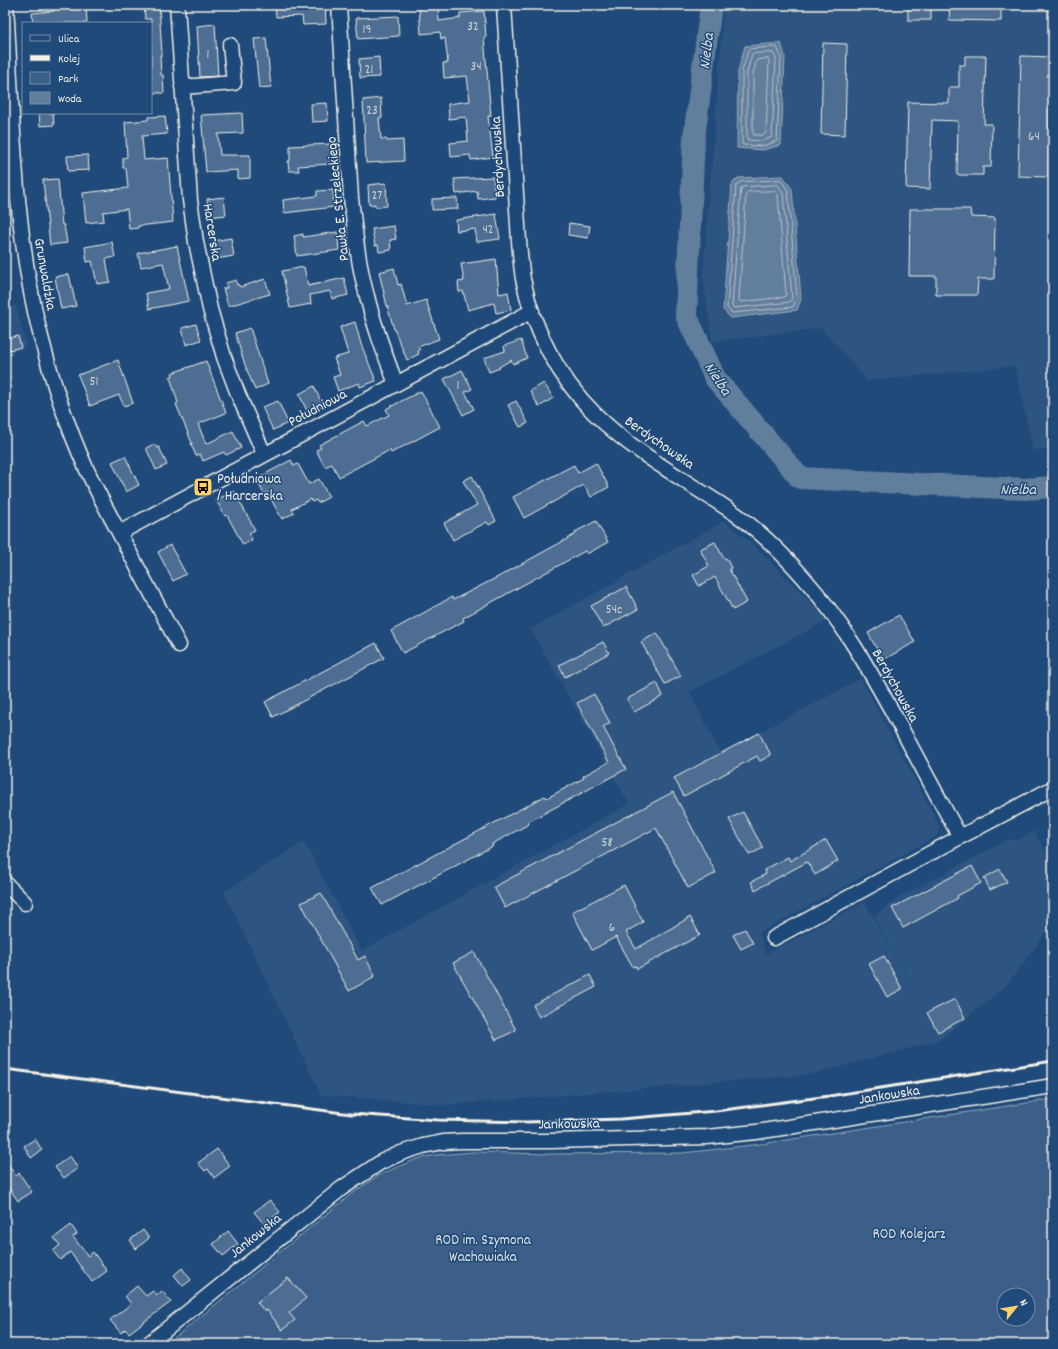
<svg xmlns="http://www.w3.org/2000/svg" width="1058" height="1349" font-family="Dekko,sans-serif">
  <rect width="100%" height="100%" fill="#1f4a7a"/>
  <filter id="ink" filterUnits="userSpaceOnUse"><feTurbulence type="fractalNoise" baseFrequency=".025" numOctaves="2"/><feDisplacementMap in="SourceGraphic" scale="8" xChannelSelector="R" yChannelSelector="G"/><feConvolveMatrix kernelMatrix="1 2 1 2 8 2 1 2 1" color-interpolation-filters="sRGB"/></filter>
  <g filter="url(#ink)">
    <path fill="#2d5581" d="M724,5H1053V449L1033,450L1015,366L867,381L821,328L712,342L703,276Z
      M5,267L8,306H16L26,345L23,349L5,354Z
      M724,521L754,545L814,606L826,621L690,692L720,753L861,679L940,827L937,836L759,933L766,954L865,902L916,995L875,918L879,912L901,896L1008,840H1018L1034,831L1053,863V921L1045,934L1007,985L940,1040L814,1074L445,1105L321,1095L224,892L304,842L362,951L629,804L531,629Z"/>
    <path fill="#3a5f88" stroke="#97a8b8" fill-rule="evenodd" d="M1053,1099V1344H167L354,1192L378,1176L395,1168L417,1159L436,1155L474,1152L550,1154L683,1153L761,1144ZM1004,1295H1028V1319H1004Z"/>
    <path fill="#627e9d" stroke="#9cacbb" d="M781,43L785,56L781,145L763,150L737,148L738,71L745,46Z
      M783,176L792,189L801,299L797,310L731,318L723,310L732,184L738,178Z"/>
    <g fill="none" stroke-linecap="round" stroke-linejoin="round">
      <path stroke="#bac3ca" stroke-width="1" d="M777,47L781,57L777,141L763,146L743,145L742,143V71L748,51L750,49Z
        M773,53L776,58L772,137L762,141L748,140L747,138V72L752,54Z
        M768,59L769,61L766,133L762,135H754L753,133V73L757,60Z
        M781,180L788,191L797,298L793,307L732,313L727,308L736,186L740,182Z
        M778,185L783,193L792,298L790,302L734,308L732,306L741,188L743,187Z
        M775,191L778,195L786,295L784,297L740,302L739,299L746,194L748,192Z"/>
      <path stroke="#627e9d" stroke-width="22" d="M711,5L694,138L686,315L715,378L800,478L1025,489L1053,487"/>
    </g>
    <path fill="#4d6e92" stroke="#f4f1e8" d="M53,5H86L87,23H33L32,13L54,11Z
      M144,5H159L162,55H160L161,75H163L164,93H151V19H145Z
      M275,5H325L326,24L303,25L302,16L276,17Z
      M908,5H931V20H908Z
      M950,5H1001V21L949,20Z
      M438,6L439,21L460,18V13L484,11L486,37H484L491,116H488L493,157L471,160L470,155L451,157L450,143L468,141L466,117L449,119L448,104L470,101L467,76L444,78L443,63H448L445,38L441,39L440,32L421,34L419,8Z
      M398,16L399,36L358,39L356,18Z
      M215,24L218,76L200,77L197,26Z
      M266,38L271,87L259,88L254,39Z
      M823,43L847,44L845,135L821,134Z
      M965,56H986L984,124H992L991,167H983V175H957L958,121L932,120L930,189L906,188L908,102L949,103V87H959V65H965Z
      M1021,56L1051,57L1048,177L1018,176Z
      M379,57L380,77L360,78L359,59Z
      M381,98L382,118H379L381,139H386L387,141L403,140L404,161L366,163L363,100Z
      M327,103L328,121L312,122L311,104Z
      M39,113H53L54,125L40,126Z
      M242,113L243,133L218,134L220,155H250V178L238,179V170L206,172L201,115Z
      M165,116L167,134L142,136L144,160L168,158L173,222L138,226V228L129,229L127,209L103,212L104,221L86,223L83,193L128,188L126,168H123V158L127,157L125,122L148,120V117Z
      M330,144L331,164L298,166L299,171H289L288,161H290V146Z
      M88,155L89,170L68,171L67,156Z
      M493,177L495,197L478,199L477,191L456,194L454,179Z
      M58,179L62,225H64L67,243L50,245L43,180Z
      M386,183L387,206L375,207V204L369,205L368,185Z
      M333,190L334,207L284,213L283,200L317,196V191Z
      M224,197L226,215L210,217L207,199Z
      M457,198L458,209L432,210V199Z
      M910,209H970L971,217L995,218L994,279H978L977,295H936V276H909Z
      M496,214L500,239L477,242L475,229L457,231L456,220Z
      M569,223L590,226L588,238L568,235Z
      M394,226L396,239L390,240L391,250L379,252L378,245L375,246L372,229Z
      M337,232L339,250L297,256L294,236L303,234V237Z
      M231,238L234,256L216,259L213,241Z
      M112,242L115,257L106,259L110,282L97,284L92,261L87,262L85,247Z
      M177,246L189,301L149,309L146,293L169,289L163,263L141,267L138,253Z
      M496,259L499,294L508,292L511,310L496,313L494,303L468,310L463,291L459,292L458,282L464,281L461,264Z
      M304,267L308,286L344,278L348,295L332,299L330,291L310,295L311,304L290,308L282,271Z
      M394,268L398,285L401,284L407,306L426,300L439,339L418,347L420,350L418,351L419,354L407,360L394,329L386,302L379,272Z
      M69,274L76,306L61,309L55,277Z
      M265,279L270,294L228,306L223,288H227L226,283L236,280L237,285H239L240,287Z
      M355,322L361,344L376,381L360,387L359,383L338,391L333,377L340,375L334,358L348,354L340,327Z
      M196,324L201,340L186,345L182,328Z
      M250,328L268,384L255,390L245,365L235,333Z
      M18,336L21,347L5,351V339Z
      M521,340L527,358L513,364L511,360L499,367L500,368L489,372L484,358L505,351L504,346Z
      M118,360L133,403L124,406L119,395L90,406L78,375Z
      M206,361L226,413L198,424L206,444L233,431L241,448L226,455L224,452L203,461L200,454L196,456L191,444L192,443L176,404L178,403L170,377L173,376L172,373Z
      M462,370L472,389L465,392L474,409L463,415L444,379Z
      M544,383L553,398L539,407L530,391Z
      M314,386L323,406L308,413L299,394Z
      M421,391L440,427L391,453L390,450L339,477L332,464L325,467L316,450L321,448L319,445L364,421L367,426L389,415L386,409Z
      M278,401L288,423L273,430L262,407Z
      M516,401L528,423L520,427L508,405Z
      M154,444L157,448L159,447L167,465L156,470L146,448Z
      M125,456L139,485L126,492L112,462Z
      M291,460L294,466L298,464L309,484L319,479L329,497L318,503L316,500L312,502L311,499L292,509L294,513L282,519L267,492L264,494L256,479Z
      M596,463L609,487L591,497L584,485L524,518L513,497L574,465L578,473Z
      M472,476L496,521L489,525L487,522L453,540L444,523L477,505L463,481Z
      M234,491L255,530L249,533L252,540L243,545L227,515L225,516L216,500Z
      M596,521L608,542L587,554L585,551L463,618L464,621L403,653L391,631L452,597L453,600L498,577L576,534L575,532Z
      M715,542L724,559L726,558L731,568L729,569L747,602L733,610L715,577L699,586L693,575L709,566L700,549Z
      M170,545L186,574L173,581L158,552Z
      M626,587L638,609L603,628L591,606Z
      M899,615L915,642L883,660L868,633Z
      M657,633L681,676L665,684L641,642Z
      M603,642L609,653L565,677L559,665Z
      M376,643L384,658L273,717L265,702Z
      M657,683L663,696L634,712L627,699Z
      M594,694L610,723L603,727L626,769L528,822L529,824L492,844L493,846L382,905L372,888L545,796L547,798L584,778L583,776L609,762L577,703Z
      M759,733L771,755L760,761L757,756L684,796L674,778Z
      M673,792L716,873L688,888L656,828L505,908L494,887Z
      M743,812L763,848L749,855L729,819Z
      M826,840L838,861L815,875L807,862L755,890L751,882L766,874L764,870L788,857L790,861Z
      M972,866L981,883L957,896L958,898L903,928L892,908Z
      M1000,869L1007,882L990,890L984,878Z
      M624,885L643,922L626,932L636,949L690,917L700,935L637,969L636,966L633,967L616,937L592,950L572,912Z
      M321,893L358,960L365,956L375,976L349,991L301,903Z
      M745,929L753,943L741,949L733,935Z
      M474,952L516,1030L496,1040L453,963Z
      M884,956L902,989L887,997L869,964Z
      M590,975L596,987L539,1017L533,1005Z
      M955,999L965,1018L938,1032L927,1013Z
      M35,1139L42,1150L31,1158L24,1146Z
      M217,1149L230,1166L214,1178L208,1169L205,1171L198,1163Z
      M70,1156L78,1168L64,1178L55,1167Z
      M5,1160L16,1176L19,1173L32,1192L18,1201L5,1182Z
      M270,1200L280,1212L264,1224L254,1212Z
      M71,1225L77,1234L73,1237L88,1256L93,1252L107,1271L92,1282L70,1252L60,1260L53,1251L60,1245L54,1238Z
      M143,1230L149,1238L136,1249L130,1240Z
      M228,1231L238,1244L223,1256L213,1244Z
      M182,1268L191,1280L183,1286L174,1275Z
      M288,1278L306,1298L289,1313L295,1320L282,1330L267,1310L265,1312L257,1302Z
      M137,1286L146,1296L153,1291L157,1295L162,1291L171,1302L129,1333L125,1329L121,1333L110,1320L131,1304L125,1296Z"/>
    <g fill="none" stroke-linecap="round" stroke-linejoin="round">
      <g stroke="#f4f1e8" stroke-width="17">
        <path id="minor" d="M6,5C13,116 13,229 41,337C52,380 68,428 86,468C98,494 112,519 125,544C143,577 161,611 179,645
          M177,5L190,200L196,242L210,309L224,357L238,394L264,454
          M339,5L351,198C355,231 358,264 367,296C374,326 385,355 396,384
          M504,5L519,241C520,254 521,266 523,279C533,329 558,377 594,413C635,454 689,482 737,515C762,533 784,555 804,578C843,622 870,671 898,722C918,760 939,799 960,837
          M182,87L234,83L230,45
          M119,533L532,311
          M5,883L25,903
          M774,938L960,837L1053,788
          M148,1344L342,1188L381,1162L401,1153L423,1146L443,1142L462,1141H550L707,1137L756,1132L1053,1086"/>
      </g>
      <use href="#minor" stroke="#1f4a7a" stroke-width="14"/>
      <path stroke="#f4f1e8" stroke-width="3" d="M5,1069L351,1114L438,1120L527,1122L621,1119L716,1111L829,1096L1053,1061"/>
    </g>
  </g>
  <defs>
    <g id="bus-square" transform="scale(1)"><rect x="-9" y="-9" width="18" height="18" rx="4" fill="#ffd166" stroke="#1f4a7a"/><path d="M-5-6H5V4H4V6H2V4H-2V6H-4V4H-5ZM-3.5-4V0h7V-4ZM-3.5 1.2v1.5H-2V1.2ZM2 1.2v1.5H3.5V1.2Z" fill="#111"/></g>
  </defs>
  <g fill-rule="evenodd">
    <use href="#bus-square" x="203" y="487"/>
  </g>
  <g text-anchor="middle" stroke-width="3" stroke-linejoin="round" paint-order="stroke">
    <g font-size="13" fill="#cad0d2">
      <text x="473" y="30">32</text>
      <text x="367" y="33">19</text>
      <text x="208" y="58">1</text>
      <text x="476" y="70">34</text>
      <text x="369" y="73">21</text>
      <text x="372" y="114">23</text>
      <text x="1034" y="140">64</text>
      <text x="377" y="199">27</text>
      <text x="488" y="233">42</text>
      <text x="94" y="385">51</text>
      <text x="458" y="389">1</text>
      <text x="614" y="613">54c</text>
      <text x="607" y="846">58</text>
      <text x="612" y="931">6</text>
    </g>
    <g font-size="15" fill="#f4f1e8" stroke="#1f4a7a">
      <text transform="translate(497 157) rotate(-93)" y="5">Berdychowska</text>
      <text transform="translate(337 199) rotate(-96)" y="5">Pawła E. Strzeleckiego</text>
      <text transform="translate(213 232) rotate(81)" y="5">Harcerska</text>
      <text transform="translate(46 274) rotate(80)" y="5">Grunwaldzka</text>
      <text transform="translate(317 407) rotate(-28)" y="5">Południowa</text>
      <text transform="translate(660 442) rotate(35)" y="5">Berdychowska</text>
      <text transform="translate(896 685) rotate(61)" y="5">Berdychowska</text>
      <text transform="translate(889 1094) rotate(-9)" y="5">Jankowska</text>
      <text transform="translate(569 1123) rotate(-1)" y="5">Jankowska</text>
      <text transform="translate(255 1235) rotate(-39)" y="5">Jankowska</text>
    </g>
    <g font-size="15" fill="#f4f1e8" stroke="#1f4a7a" text-anchor="start">
      <text x="217" y="483">Południowa<tspan x="217" dy="17">/ Harcerska</tspan></text>
    </g>
    <g font-size="15" fill="#e1e2de" stroke="#1f4a7a">
      <text x="909" y="1238">ROD Kolejarz</text>
      <text x="483" y="1244">ROD im. Szymona<tspan x="483" dy="17">Wachowiaka</tspan></text>
    </g>
    <g font-size="16" font-style="italic" fill="#dee0dd" stroke="#1f4a7a">
      <text transform="translate(705 51) rotate(-83)" y="6">Nielba</text>
      <text transform="translate(719 378) rotate(57)" y="6">Nielba</text>
      <text x="1018" y="494">Nielba</text>
    </g>
  </g>
  <rect width="1058" height="1349" fill="none" stroke="#1f4a7a" stroke-width="20"/>
  <rect x="10" y="10" width="1038" height="1329" fill="none" stroke="#f4f1e8" stroke-width="1.5" filter="url(#ink)"/>
  <rect x="22" y="22" width="130" height="92" fill="#1f4a7a" stroke="#748da6"/>
  <rect x="30" y="35" width="20" height="6" fill="#1f4a7a" stroke="#748da6"/>
  <text x="58" y="42" font-size="12" fill="#f4f1e8">Ulica</text>
  <rect x="30" y="55" width="20" height="6" fill="#f4f1e8" stroke="#748da6"/>
  <text x="58" y="62" font-size="12" fill="#f4f1e8">Kolej</text>
  <rect x="30" y="72" width="20" height="12" fill="#3a5f88" stroke="#748da6"/>
  <text x="58" y="82" font-size="12" fill="#f4f1e8">Park</text>
  <rect x="30" y="92" width="20" height="12" fill="#627e9d" stroke="#748da6"/>
  <text x="58" y="102" font-size="12" fill="#f4f1e8">Woda</text>
  <g transform="translate(1016 1307) rotate(60)"><circle r="19" fill="#1f4a7a" stroke="#748da6"/>
  <path d="M0-3L7 15L0 10L-7 15Z" fill="#ffd166"/>
  <text y="-6" font-size="11" font-weight="bold" text-anchor="middle" fill="#f4f1e8">N</text>
  </g>
</svg>
